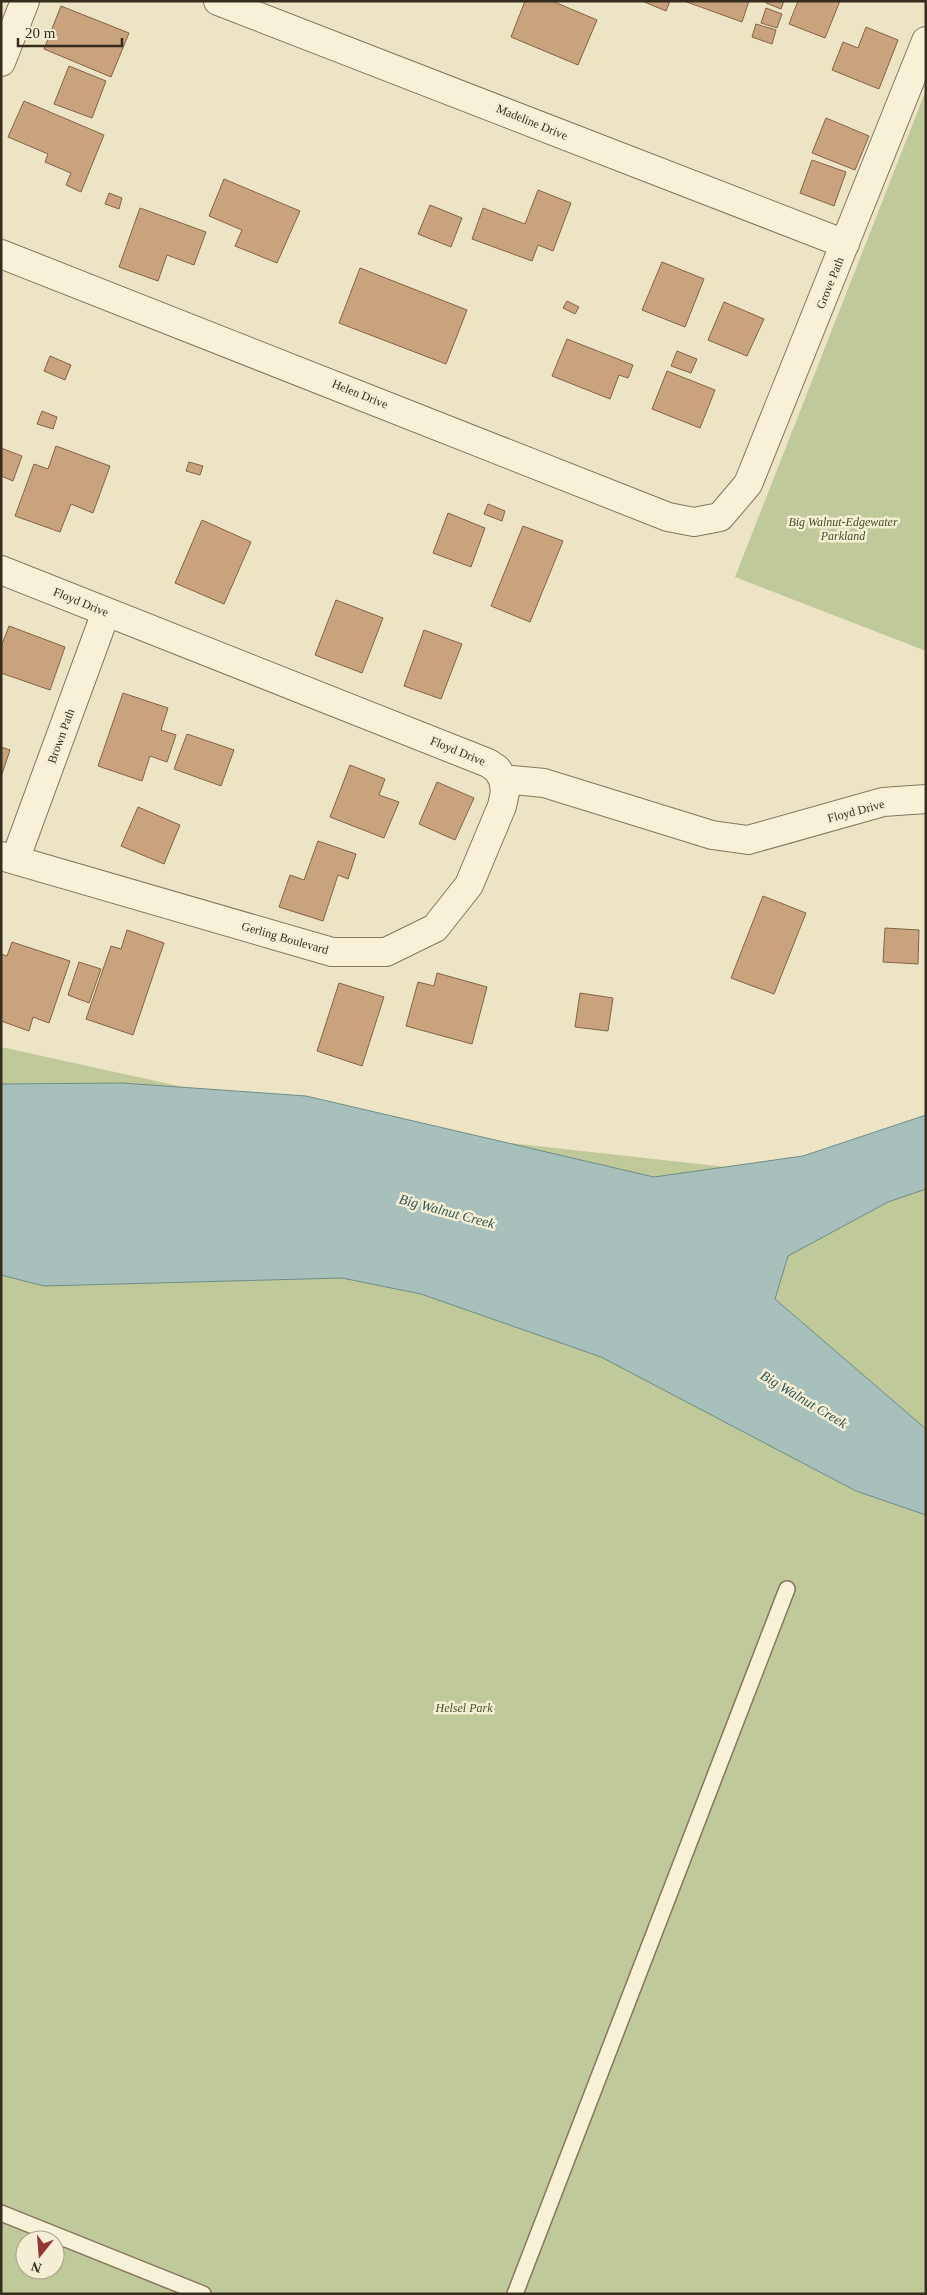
<svg xmlns="http://www.w3.org/2000/svg" width="927" height="2295" font-family="'Times New Roman',serif">
  <rect width="100%" height="100%" fill="#ece4c5"/>
  <path fill="#c0c99a" fill-rule="evenodd" d="M926,90V651L735,577Z
    M1,1047L366,1127L807,1176L926,1133V2294H1ZM25,2240H55V2270H25Z"/>
  <path fill="#a7c0bb" stroke="#6e8d88" d="M122,1083L306,1096L654,1177L803,1156L926,1115V1189L888,1202L788,1256L775,1299L926,1429V1515L856,1491L601,1357L421,1294L342,1278L44,1286L1,1275V1084Z"/>
  <path fill="#c8a37d" stroke="#846343" d="M525,1H552L597,20L578,65L511,37Z
    M642,1H670L666,11Z
    M684,1H749L742,22Z
    M766,1H784L781,9L766,3Z
    M798,1H840L825,38L789,24Z
    M61,6L129,33L111,77L44,49Z
    M766,8L782,14L777,28L761,23Z
    M756,24L776,30L772,44L752,37Z
    M866,27L898,40L879,89L832,70L843,42L858,48Z
    M69,66L106,81L92,118L54,104Z
    M24,101L104,135L81,192L66,185L71,173L45,162L48,154L8,137Z
    M826,118L869,136L855,170L812,153Z
    M812,160L846,172L834,206L800,193Z
    M224,179L300,211L277,263L235,246L242,230L209,216Z
    M538,190L571,203L553,251L538,245L532,261L472,239L483,208L525,224Z
    M109,193L122,198L119,209L105,204Z
    M430,205L462,218L451,247L418,234Z
    M140,208L206,232L194,265L167,255L158,281L119,267Z
    M662,262L704,279L685,327L642,310Z
    M360,268L467,310L446,364L339,323Z
    M567,301L579,307L575,314L563,308Z
    M724,302L764,319L747,356L708,340Z
    M567,339L633,365L628,378L619,375L610,399L552,376Z
    M677,351L697,359L691,373L671,366Z
    M50,356L71,365L65,380L44,371Z
    M667,371L715,390L700,428L652,409Z
    M42,411L57,417L53,429L37,424Z
    M56,446L110,466L93,513L71,504L60,532L15,516L34,464L48,469Z
    M1,448L22,456L13,481L1,476Z
    M189,462L203,466L200,475L186,471Z
    M488,504L505,511L502,521L484,514Z
    M448,513L485,528L471,567L433,553Z
    M202,520L251,542L224,604L175,583Z
    M523,526L563,541L530,622L491,606Z
    M336,600L383,618L362,673L315,655Z
    M9,626L65,647L50,690L1,673V647Z
    M424,630L462,644L441,699L404,686Z
    M123,693L168,708L161,730L176,735L167,762L150,756L142,781L98,766Z
    M187,734L234,750L221,786L174,769Z
    M1,747L10,750L1,777Z
    M350,765L385,779L379,795L399,802L384,838L330,817Z
    M437,782L474,798L455,840L419,824Z
    M138,807L180,825L164,864L121,846Z
    M318,841L356,854L348,879L338,875L323,921L279,907L290,875L304,880Z
    M763,896L806,913L774,994L731,978Z
    M885,928L919,930L918,964L883,962Z
    M127,930L164,943L133,1035L86,1019L111,946L121,949Z
    M12,942L70,961L49,1023L33,1017L29,1031L1,1021V954L7,956Z
    M79,962L101,969L89,1003L68,995Z
    M437,973L487,987L472,1044L406,1026L418,982L434,986Z
    M339,983L384,997L362,1066L317,1051Z
    M580,993L613,998L608,1031L575,1027Z"/>
  <g fill="none" stroke-linecap="round" stroke-linejoin="round">
    <g stroke="#86765c" stroke-width="18">
      <path id="lane" d="M1,2213L203,2294
        M515,2294L787,1589"/>
    </g>
    <g stroke="#86765c" stroke-width="30">
      <path id="street" d="M218,1L845,244
        M1,62L25,1
        M1,254L668,517L694,522L720,517L748,484L926,41
        M1,570L488,763L497,769L503,779L544,783L712,835L748,840L883,802L926,799
        M1,856L332,952H386L435,928L469,885L502,806L505,792L503,779
        M15,860L106,612"/>
    </g>
    <use href="#lane" stroke="#f7f1d8" stroke-width="15"/>
    <use href="#street" stroke="#f7f1d8" stroke-width="28"/>
  </g>
  <g text-anchor="middle" stroke-width="5" stroke-linejoin="round" paint-order="stroke">
    <g font-size="12" fill="#372d1f" stroke="#f4eed5">
      <text transform="translate(532 122) rotate(22)" y="4">Madeline Drive</text>
      <text transform="translate(830 283) rotate(-68)" y="4">Grove Path</text>
      <text transform="translate(360 394) rotate(22)" y="4">Helen Drive</text>
      <text transform="translate(81 602) rotate(22)" y="4">Floyd Drive</text>
      <text transform="translate(61 736) rotate(-70)" y="4">Brown Path</text>
      <text transform="translate(458 751) rotate(22)" y="4">Floyd Drive</text>
      <text transform="translate(856 811) rotate(-15)" y="4">Floyd Drive</text>
      <text transform="translate(285 938) rotate(16)" y="4">Gerling Boulevard</text>
    </g>
    <g font-size="12" font-style="italic" fill="#435227" stroke="#f4eed5">
      <text x="843" y="526">Big Walnut-Edgewater<tspan x="843" dy="14">Parkland</tspan></text>
      <text x="464" y="1712">Helsel Park</text>
    </g>
    <g font-size="14" font-style="italic" fill="#2f5556" stroke="#f4eed5">
      <text transform="translate(447 1211) rotate(15)" y="5">Big Walnut Creek</text>
      <text transform="translate(804 1399) rotate(31)" y="5">Big Walnut Creek</text>
    </g>
  </g>
  <rect width="927" height="2295" fill="none" stroke="#372d1f" stroke-width="5"/>
  <g transform="translate(40 2255) rotate(197)"><circle r="24" fill="#f4eed5" stroke="#a8a18c"/>
  <path d="M0-4L9 19L0 12L-9 19Z" fill="#923830"/>
  <text y="-8" font-size="14" font-weight="bold" text-anchor="middle" fill="#372d1f">N</text>
  </g>
  <path d="M18 38v8h104v-8" fill="none" stroke="#372d1f" stroke-width="2.5"/>
  <text x="25" y="38" font-size="15" fill="#372d1f" stroke="#f4eed5" stroke-width="4" paint-order="stroke">20 m</text>
</svg>
